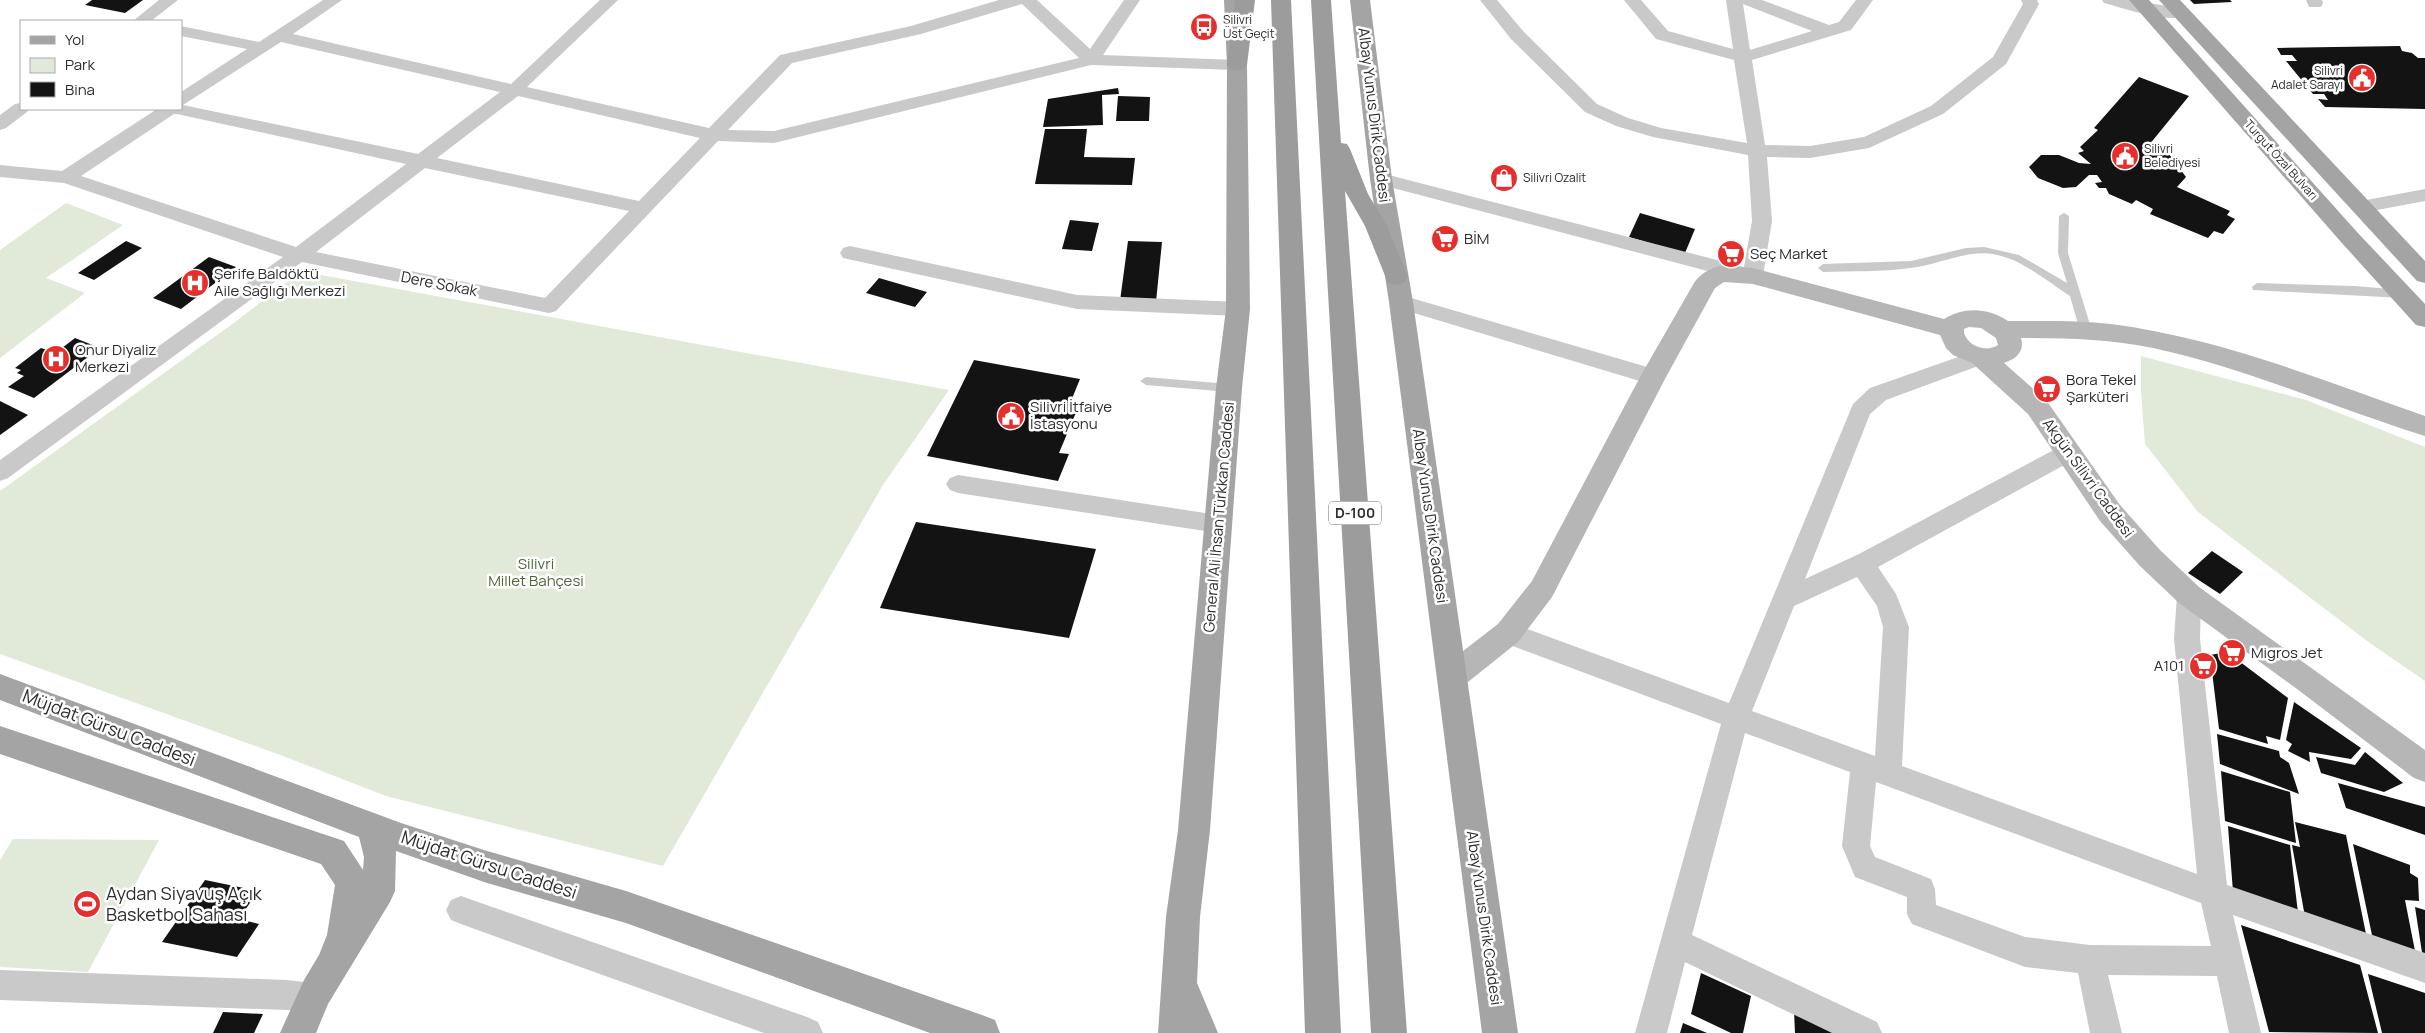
<svg xmlns="http://www.w3.org/2000/svg" width="2425" height="1033" font-family="Manrope,sans-serif">
  <rect width="100%" height="100%" fill="#fff"/>
  <path fill="#e1ead9" d="M66,203L123,225L46,278L85,293L0,358V250Z
    M310,273L949,390L883,485L663,866L386,796L283,756L0,654V491L235,322L294,277Z
    M2141,356L2306,400L2425,447V681L2367,641L2198,512L2145,444L2141,391Z
    M13,839L159,840L88,972L0,967V860Z"/>
  <path fill="#131313" d="M92,0H143L125,13L85,5Z
    M2190,0H2230L2232,2L2194,4Z
    M2400,46L2402,51L2412,53L2418,58H2425V109L2325,107L2318,99L2328,100L2324,94H2313L2286,61H2297L2292,55H2281L2277,48Z
    M2139,77L2189,96L2149,145L2169,154L2186,177L2177,187L2230,211L2227,215L2235,219L2223,234L2214,231L2208,238L2150,214L2153,209L2136,200L2132,204L2109,194L2106,188H2099L2095,183L2102,182L2097,175H2089L2076,187L2063,188L2038,178L2029,167L2041,155H2059L2079,163L2091,164L2078,153L2084,151L2080,147L2098,130L2094,128Z
    M1118,88L1119,94L1102,95L1103,125L1043,127L1048,99Z
    M1118,96L1150,97L1149,121H1116Z
    M1045,129H1087L1084,157L1135,158L1132,185L1035,184Z
    M1640,213L1695,229L1685,253L1629,237Z
    M1070,220L1099,223L1092,251L1062,249Z
    M126,241L142,248L94,280L78,273Z
    M1128,241L1162,242L1156,302L1120,301Z
    M209,257L236,267L181,309L153,298Z
    M879,278L927,292L915,307L866,293Z
    M75,338L100,348L34,398L8,387L24,376L17,373L21,370L15,368L41,348L47,350L54,345L62,348Z
    M974,360L1080,379L1071,401L1080,403L1059,453L1069,454L1058,481L927,456Z
    M0,401L28,415L0,435Z
    M916,522L1096,549L1069,638L880,608Z
    M2212,551L2243,572L2220,594L2188,573Z
    M2227,652L2288,698L2280,740L2266,736L2268,744L2219,729L2210,655Z
    M2294,702L2361,748L2351,759L2309,752L2310,762L2288,751L2292,744L2286,740Z
    M2217,734L2279,751L2280,757L2289,763L2299,794L2220,764Z
    M2365,752L2403,783L2384,792L2321,773L2316,757L2355,765Z
    M2221,771L2290,792L2296,843L2225,821Z
    M2338,783L2425,807V835L2346,808Z
    M2295,822L2346,835L2366,934L2305,917L2292,845L2300,847Z
    M2228,826L2290,845L2298,913L2233,892Z
    M2353,844L2410,865V873L2418,878L2419,901L2405,900L2416,956L2373,940Z
    M205,880L258,891L239,919L259,924L237,957L162,942Z
    M2415,907L2425,910V960L2423,959Z
    M2241,925L2360,965L2378,1033L2269,1032Z
    M1701,973L1751,996L1743,1033H1731L1691,1014Z
    M2368,974L2425,993V1033H2382Z
    M1794,1011L1842,1033H1795Z
    M223,1012L263,1014L254,1033H213Z
    M1683,1023L1707,1033H1680Z"/>
  <g fill="none" stroke-linecap="round" stroke-linejoin="round">
    <path fill="#c9c9c9" fill-rule="evenodd" d="M2064,213L2069,216L2068,253L2092,331L2086,335L2080,331L2070,296C2047,281 2022,259 1993,254C1965,250 1938,265 1911,268C1882,272 1852,271 1823,272L1818,268L1823,264L1911,261L1966,248L1984,247L2019,255L2067,283L2058,253L2059,216Z
      M2257,283L2355,286L2402,290L2407,294L2402,298L2253,290L2252,287Z
      M1146,377L1229,384L1235,388L1229,392L1146,385L1140,381Z"/>
    <path fill="#c9c9c9" fill-rule="evenodd" d="M159,0H178L151,21H133Z
      M323,0H342L293,34L511,84L600,0H618L527,87L709,128L780,55L911,26L999,0H1037L1090,49L1124,0H1140L1103,55L1237,60L1243,61L1246,65L1243,69L1237,70L1091,65L774,143L718,141L556,311L549,313L302,262L8,478L0,481V460L283,257L64,183L0,177V165L62,171L157,109H181V92L247,49L181,36V26L259,42ZM1022,4L1079,58L774,131L728,130L792,63L921,34ZM281,42L500,92L418,154L183,105ZM518,96L700,138L639,201L437,158ZM174,114H177L406,164L296,247L81,176ZM425,168L629,211L545,298L316,252Z
      M1480,0H1497L1523,31L1597,104L1628,118L1661,128L1747,143L1734,60L1656,39L1624,0H1641L1668,31L1733,49L1726,0H1762L1829,25L1839,22L1856,0H1873L1851,30L1752,60L1765,145L1810,146L1864,137L1931,106L1993,57L2023,4L2021,0H2037L2039,4L2006,64L1943,114L1869,148L1810,158L1767,157L1772,221L1763,276L1760,281L1753,283L1374,183L1371,179L1374,175L1381,173L1744,267L1752,221L1748,155L1653,137L1616,126L1585,112L1511,39ZM1743,4L1812,31L1750,50Z
      M2102,0H2130L2180,8L2186,9L2188,13L2186,17C2164,22 2126,9 2104,3Z
      M2306,0H2322L2323,3L2321,7H2309Z
      M21,103V109H29L27,112L6,128L0,130V115L15,104Z
      M2425,189V201L2361,213L2354,211L2351,207L2354,203L2361,201Z
      M850,246L1077,295L1238,302L1245,304L1248,309L1245,314L1238,316L1077,309L843,258L840,253L843,248Z
      M1401,295L1661,371L1664,377L1661,383L1653,385L1394,307L1391,302L1394,297Z
      M1981,349L1989,352L1992,357L1989,362L1886,400L1870,414L1805,579L1859,554L2061,446L2069,443L2077,446L2080,452L2077,458L1878,567L1896,594L1909,627L1902,766L2197,874L2174,639L2177,595L2180,588L2189,585L2198,588L2201,595L2200,639L2227,885L2425,953V983L2233,915L2261,1033H2229L2217,976L2108,975L2122,1033H2090L2078,973L2025,967L1912,924L1907,914V897L1855,877L1842,846L1850,772L1745,733L1692,935L1877,1022L1882,1033H1832L1685,962L1667,1033H1635L1721,724L1499,641L1495,633L1499,625L1508,622L1729,703L1853,404L1870,388ZM1857,577L1877,606L1883,627L1875,756L1752,711L1794,606ZM1876,782L2201,903L2211,946L2090,945L2025,937L1936,905L1935,889L1931,879L1875,857L1870,846Z
      M958,475L1218,515L1226,517L1230,524L1226,531L1218,533L958,493L950,490L946,484L950,478Z
      M461,896L807,1017L818,1022L823,1033H764L461,924L451,920L446,910L451,900Z
      M0,970L287,980L313,983L324,987L328,998L324,1009L313,1013L287,1010L0,1000Z"/>
    <path fill="#b6b6b6" fill-rule="evenodd" d="M1719,266L1753,268L1944,319C1964,306 1989,308 2008,321C2043,321 2077,320 2111,324C2220,338 2322,380 2425,416V436C2334,408 2247,368 2153,348C2109,339 2066,338 2021,338C2025,352 2016,359 2004,363L2046,400L2120,505L2160,550L2199,587L2425,750V782L2414,778L2297,689L2179,603L2140,566L2100,521L2028,414L1972,363L1953,355L1946,348L1940,335L1753,284L1724,282L1715,288L1666,377L1552,597L1518,642L1463,686L1452,690L1441,686L1437,677L1441,668L1498,624L1532,581L1640,377L1694,283C1700,274 1709,269 1719,266ZM1969,327L1981,328L1996,338L1998,345C1986,353 1968,346 1964,333V329Z"/>
    <path fill="#a4a4a4" fill-rule="evenodd" d="M1224,0H1244L1247,65L1250,309L1242,388L1210,830L1200,917L1197,983L1218,1033H1158L1166,917L1178,830L1216,388L1226,309L1227,65Z
      M1350,0H1370L1392,179L1413,302L1518,1033H1482L1389,302L1370,179Z
      M2129,0H2149L2357,232L2425,304V327L2416,325L2341,242Z
      M2159,0H2180L2425,261V283L2417,281Z
      M0,674L401,823L487,851L626,891L982,1015L995,1020L1000,1033H930L626,923L487,883L396,851L395,891L390,902L328,1004L316,1033H280L304,980L319,955L327,935L335,885L321,864L0,754V726L344,841L363,870L364,857L359,837L0,700Z"/>
    <path fill="#9c9c9c" fill-rule="evenodd" d="M1235,0H1255L1247,65L1244,69L1237,71L1230,69L1227,65Z
      M1271,0H1291L1341,1033H1305Z
      M1311,0H1331L1341,143L1347,144L1350,149L1368,194L1387,226L1408,277L1404,283L1396,285L1388,283L1365,226L1345,191L1407,1033H1371Z"/>
  </g>
  <defs>
    <g id="bus-disc" transform="scale(1.4375)"><circle r="9.5" fill="#e42f2d" stroke="#fff"/><path d="M-5-6H5V4H4V6H2V4H-2V6H-4V4H-5ZM-3.5-4V0h7V-4ZM-3.5 1.2v1.5H-2V1.2ZM2 1.2v1.5H3.5V1.2Z" fill="#fff"/></g>
    <g id="civic-disc" transform="scale(1.4375)"><circle r="9.5" fill="#e42f2d" stroke="#fff"/><path d="M-.6-6.5H3V-4.5H.6V-3L4-1V1h2V6H-6V1h2V-1L-.6-3ZM-1.2 2.5V6h2.4V2.5Z" fill="#fff"/></g>
    <g id="shop-disc" transform="scale(1.4375)"><circle r="9.5" fill="#e42f2d" stroke="#fff"/><path d="M-5-2.5h2.3a2.7 3.5 0 0 1 5.4 0H5L5.5 6h-11ZM-1.5-2.5h3a1.5 2.3 0 0 0-3 0Z" fill="#fff"/></g>
    <g id="supermarket-disc" transform="scale(1.4375)"><circle r="9.5" fill="#e42f2d" stroke="#fff"/><path d="M-6-5.5h2.5l.6 2H6L4.5 2H-2.5L-4.4-4H-6ZM-1.5 3.2a1.3 1.3 0 1 0 .1 0ZM3 3.2a1.3 1.3 0 1 0 .1 0Z" fill="#fff"/></g>
    <g id="hospital-disc" transform="scale(1.4375)"><circle r="9.5" fill="#e42f2d" stroke="#fff"/><path d="M-5-5h3v3.5h4V-5h3V5h-3V1.5h-4V5h-3Z" fill="#fff"/></g>
    <g id="stadium-disc" transform="scale(1.4375)"><circle r="9.5" fill="#e42f2d" stroke="#fff"/><path d="M0-5a6.5 5 0 1 0 0 10a6.5 5 0 1 0 0-10ZM-3.5-1.8h7v3.6h-7Z" fill="#fff"/></g>
  </defs>
  <g fill-rule="evenodd">
    <use href="#bus-disc" x="1204" y="27"/>
    <use href="#civic-disc" x="2362" y="78"/>
    <use href="#civic-disc" x="2125" y="156"/>
    <use href="#shop-disc" x="1504" y="178"/>
    <use href="#supermarket-disc" x="1445" y="239"/>
    <use href="#supermarket-disc" x="1731" y="254"/>
    <use href="#hospital-disc" x="195" y="283"/>
    <use href="#hospital-disc" x="56" y="359"/>
    <use href="#supermarket-disc" x="2047" y="389"/>
    <use href="#civic-disc" x="1011" y="416"/>
    <use href="#supermarket-disc" x="2232" y="653"/>
    <use href="#supermarket-disc" x="2203" y="666"/>
    <use href="#stadium-disc" x="87" y="904"/>
  </g>
  <g text-anchor="middle" stroke-width="5" stroke-linejoin="round" paint-order="stroke">
    <g font-size="12" fill="#2c2c2c" stroke="#fff" text-anchor="start">
      <text x="1223" y="24">Silivri<tspan x="1223" dy="14">Üst Geçit</tspan></text>
      <text x="2343" y="75" text-anchor="end">Silivri<tspan x="2343" dy="14">Adalet Sarayı</tspan></text>
      <text x="2144" y="153">Silivri<tspan x="2144" dy="14">Belediyesi</tspan></text>
      <text x="1523" y="182">Silivri Ozalit</text>
    </g>
    <g font-size="12" fill="#2c2c2c" stroke="#fff">
      <text transform="translate(2281 160) rotate(48)" y="4">Turgut Özal Bulvarı</text>
    </g>
    <rect fill="#fff" stroke="#6b6b6b" stroke-width="1" x="1329" y="501.5" width="52" height="23" rx="4"/>
    <g font-size="14" font-weight="bold" fill="#2c2c2c">
      <text x="1355" y="518">D-100</text>
    </g>
    <g font-size="15" fill="#2c2c2c" stroke="#fff">
      <text transform="translate(1374 115) rotate(83)" y="5">Albay Yunus Dirik Caddesi</text>
      <text transform="translate(439 284) rotate(11)" y="5">Dere Sokak</text>
      <text transform="translate(2088 478) rotate(54)" y="5">Akgün Silivri Caddesi</text>
      <text transform="translate(1430 516) rotate(82)" y="5">Albay Yunus Dirik Caddesi</text>
      <text transform="translate(1219 517) rotate(-85)" y="5">General Ali İhsan Türkkan Caddesi</text>
      <text transform="translate(1484 918) rotate(82)" y="5">Albay Yunus Dirik Caddesi</text>
    </g>
    <g font-size="15" fill="#2c2c2c" stroke="#fff" text-anchor="start">
      <text x="1464" y="244">BİM</text>
      <text x="1750" y="259">Seç Market</text>
      <text x="214" y="279">Şerife Baldöktü<tspan x="214" dy="17">Aile Sağlığı Merkezi</tspan></text>
      <text x="75" y="355">Onur Diyaliz<tspan x="75" dy="17">Merkezi</tspan></text>
      <text x="2066" y="385">Bora Tekel<tspan x="2066" dy="17">Şarküteri</tspan></text>
      <text x="1030" y="412">Silivri İtfaiye<tspan x="1030" dy="17">İstasyonu</tspan></text>
      <text x="2251" y="658">Migros Jet</text>
      <text x="2184" y="671" text-anchor="end">A101</text>
    </g>
    <g font-size="15" fill="#4b673a" stroke="#fff">
      <text x="536" y="569">Silivri<tspan x="536" dy="17">Millet Bahçesi</tspan></text>
    </g>
    <g font-size="18" fill="#2c2c2c" stroke="#fff">
      <text transform="translate(109 728) rotate(21)" y="6">Müjdat Gürsu Caddesi</text>
      <text transform="translate(489 865) rotate(18)" y="6">Müjdat Gürsu Caddesi</text>
    </g>
    <g font-size="18" fill="#2c2c2c" stroke="#fff" text-anchor="start">
      <text x="106" y="900">Aydan Siyavuş Açık<tspan x="106" dy="21">Basketbol Sahası</tspan></text>
    </g>
  </g>
  <rect x="20" y="20" width="162" height="90" fill="#ffffff" stroke="#ababab"/>
  <rect x="30" y="36" width="25" height="8" fill="#a4a4a4" stroke="#ababab"/>
  <text x="65" y="45" font-size="15" fill="#2c2c2c">Yol</text>
  <rect x="30" y="58" width="25" height="15" fill="#e1ead9" stroke="#ababab"/>
  <text x="65" y="70" font-size="15" fill="#2c2c2c">Park</text>
  <rect x="30" y="82" width="25" height="15" fill="#131313" stroke="#ababab"/>
  <text x="65" y="95" font-size="15" fill="#2c2c2c">Bina</text>
</svg>
